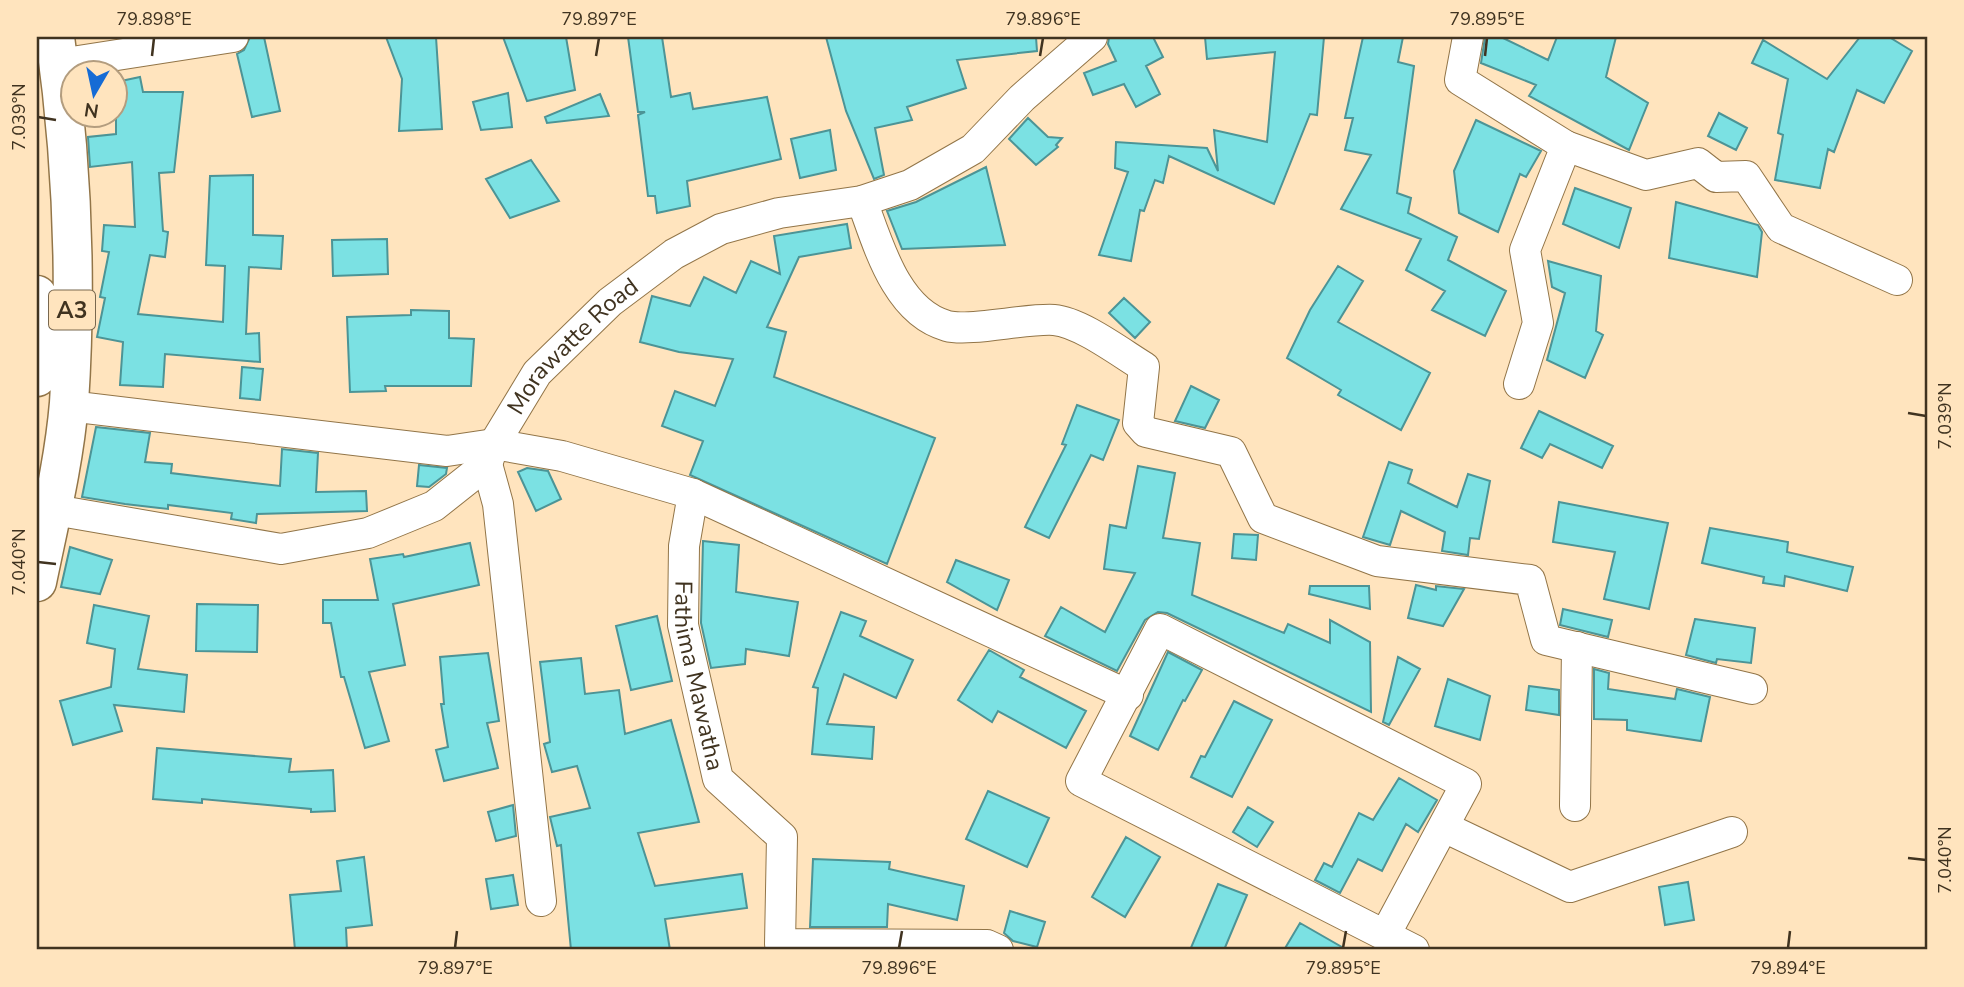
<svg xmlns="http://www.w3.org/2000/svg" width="1964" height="987" font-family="'Nunito Sans',sans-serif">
  <rect width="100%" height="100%" fill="#ffe4be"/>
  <path fill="#7be1e3" stroke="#4c9496" stroke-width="2" d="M250,37H264L280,111L252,117L237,54L244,50Z
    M386,37H436L442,129L399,131L402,79Z
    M503,37H566L575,90L527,101Z
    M628,37H662L671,97L690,93L693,109L767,97L781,159L687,181L690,206L657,213L655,196H648L638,115L645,112H638Z
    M826,37H1036L1037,51L957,60L966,88L907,107L912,120L875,128L884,175L874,179L846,111Z
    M1109,37H1153L1163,57L1146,66L1160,94L1136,107L1124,84L1093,95L1084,73L1116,61L1108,44Z
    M1205,37H1324L1317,115L1310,114L1274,204L1169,156L1163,183L1155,180L1144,211L1140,210L1131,261L1099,255L1128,172L1115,168L1116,142L1207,148L1218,171L1214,130L1267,142L1275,52L1207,59Z
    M1363,37H1403L1398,62L1414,66L1397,193L1411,198L1408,213L1457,237L1448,260L1506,291L1485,336L1432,310L1445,291L1406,270L1421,239L1341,209L1371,155L1345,150L1353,118H1345Z
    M1485,37H1501L1548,60L1557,37H1616L1606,77L1648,103L1629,150L1529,96L1536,85L1481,63Z
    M1860,37H1889L1912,51L1884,103L1857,90L1834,152L1828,149L1820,188L1775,180L1783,135L1778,133L1788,79L1752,63L1763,40L1827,79Z
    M140,77L143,92H183L174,172L159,173L163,231L168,232L165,257L150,255L138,314L223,322L225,266L206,265L210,176L253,175V235L283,236L281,269L249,267L246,334L259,333L260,362L165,354L163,387L120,385L123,342L97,337L105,298L100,297L109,252L102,251L104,225L135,227L132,162L90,167L88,137L116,134V82Z
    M508,93L512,127L481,130L473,102Z
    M600,94L609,116L547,123L545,117Z
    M1719,113L1747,128L1736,150L1708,136Z
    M1028,118L1048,137L1062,138L1056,145L1058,147L1036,165L1009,139Z
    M1476,120L1541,151L1526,177L1520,174L1498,232L1459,213L1454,171Z
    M830,130L836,170L800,178L791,139Z
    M531,160L559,201L510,218L486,179Z
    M986,167L1005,245L902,249L887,211L916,202Z
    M1575,188L1631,208L1619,248L1563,224Z
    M1676,202L1758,225L1762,232L1757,277L1669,258Z
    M847,224L851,248L799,257L767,327L786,332L774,377L935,438L887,564L690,475L703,441L662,426L675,391L715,406L733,359L679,352L640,342L652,296L690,306L704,277L736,293L751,261L780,274L774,236Z
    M387,239L388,274L333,276L332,240Z
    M1548,261L1601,276L1596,331L1603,335L1585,378L1547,360L1565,293L1552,287Z
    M1338,266L1363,281L1338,322L1430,373L1401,430L1338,395L1341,390L1287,358L1310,310Z
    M1124,298L1150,322L1135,338L1109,313Z
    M411,310L449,311V338L474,339L471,386H385L386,391L350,392L347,317L411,315Z
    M242,367L263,369L260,400L240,398Z
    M1191,386L1219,400L1205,428L1175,421Z
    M1077,405L1119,420L1103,460L1091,455L1049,538L1025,527L1066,445L1062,444Z
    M1539,411L1613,446L1602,468L1550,444L1542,458L1521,448Z
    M96,427L150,433L145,462L172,464L171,473L280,486L282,449L318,453L316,492L366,491L367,511L257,514L256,523L231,519L232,513L168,505V509L125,504L82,497Z
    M1389,462L1412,470L1408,483L1457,507L1468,474L1490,481L1479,539L1470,538L1468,555L1442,551L1445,532L1401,511L1390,545L1363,537Z
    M419,465L447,468L446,474L429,487L417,486Z
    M1138,466L1175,473L1163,538L1200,543L1192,595L1284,633L1288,624L1330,643V620L1370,642L1371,712L1167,613L1158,612L1145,620L1117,671L1045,636L1061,607L1105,632L1135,573L1104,569L1110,525L1126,528Z
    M527,468L548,471L561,499L536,511L518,472Z
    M1559,502L1668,523L1649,609L1604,599L1615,552L1553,542Z
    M1710,528L1788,542L1787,552L1853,567L1847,591L1785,576L1784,586L1763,583L1764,577L1702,563Z
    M1234,534L1258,535L1256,560L1232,558Z
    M703,541L739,545L736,592L798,602L789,656L746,649L745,664L711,668L701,623Z
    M470,543L479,585L393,604L405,665L369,672L389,741L365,748L344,677H341L331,623H323V600H378L370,559L403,554L404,557Z
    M70,547L112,560L100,594L61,587Z
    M956,560L1009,580L997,610L947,582Z
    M1416,585L1436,590V586L1464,589L1443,626L1408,618Z
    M1310,586H1369L1370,609L1309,594Z
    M197,604L258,605L257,652L196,651Z
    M94,605L149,616L138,669L187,675L184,712L114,705L122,731L73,745L60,701L111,687L115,649L87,643Z
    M1563,609L1612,620L1608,637L1560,625Z
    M841,612L866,621L860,636L913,660L896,698L844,674L827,724L874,727L872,759L812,754L818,688L813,687Z
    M657,616L672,681L631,690L616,626Z
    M1695,619L1755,628L1751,663L1717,659L1716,663L1686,655Z
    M989,650L1024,670L1020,677L1086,711L1066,748L998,711L992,722L958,700Z
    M1168,652L1202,670L1185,701L1183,700L1158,750L1130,736Z
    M488,653L499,721L487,723L498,768L444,781L436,750L448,747L441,704H444L440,657Z
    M1398,657L1420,669L1389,725L1383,722Z
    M581,658L585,694L619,690L625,734L671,720L699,822L638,833L655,886L742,874L747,908L665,919L670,950H571L561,845L557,846L550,817L590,808L577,766L552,772L544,744L550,742L540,662Z
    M1594,669L1609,673L1608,689L1675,699L1677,689L1710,697L1701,741L1627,730V720L1594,719Z
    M1448,679L1490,696L1480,740L1435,726Z
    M1529,686L1559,690V715L1526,710Z
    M1234,701L1272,720L1232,797L1191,777L1201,756L1205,757Z
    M157,748L291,759L289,772L333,770L335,811L311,812V809L202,799V803L153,799Z
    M1399,778L1437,800L1418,832L1406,824L1382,871L1358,859L1340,893L1315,880L1324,863L1332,867L1359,813L1373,820Z
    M988,791L1049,818L1027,867L966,839Z
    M513,805L516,836L496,841L488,812Z
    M1248,807L1273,822L1257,847L1233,832Z
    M1126,837L1160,857L1125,917L1092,897Z
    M364,857L372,925L346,928L347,950H295L290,895L341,891L337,861Z
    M813,859L890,862L889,869L964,886L957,920L888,904L887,927H810Z
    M513,875L518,905L491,909L486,879Z
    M1688,882L1694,920L1665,925L1659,887Z
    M1218,884L1247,895L1224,950H1190Z
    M1010,911L1045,922L1037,947L1013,941L1004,933Z
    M1300,923L1347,950H1284Z"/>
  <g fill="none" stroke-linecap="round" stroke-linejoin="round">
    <g stroke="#927548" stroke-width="32">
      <g id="minor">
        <path d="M1468,37L1460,80L1566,146L1525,250L1538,323L1519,384"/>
        <path d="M59,64L233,37"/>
        <path d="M1566,146L1646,175L1698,163L1716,177L1746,176L1781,228L1897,280"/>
        <path d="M862,201C878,244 896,312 947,326C969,332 1027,318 1054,320C1080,322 1121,353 1144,367L1138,423L1146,432L1231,452L1263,518L1377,561L1530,580L1546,640L1752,689"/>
        <path d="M69,406L447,451L494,444L562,456L693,494L1128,695"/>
        <path d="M487,464L498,504L541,901"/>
        <path id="s1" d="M693,494L684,546L683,625L718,779L782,837L780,944L987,945L998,950"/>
        <path id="s2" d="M37,507L281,549L368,533L434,506L487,464L494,444L537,373L610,302L674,254L721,229L779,213L862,201L910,185L973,149L1022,98L1092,37"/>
        <path d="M1575,806L1577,647"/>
        <path d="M1444,827L1570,887L1732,832"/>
        <path d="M1385,935L1466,784L1160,629L1081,781L1414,950"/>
      </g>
    </g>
    <g stroke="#927548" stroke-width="41">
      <path id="trunk" d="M37,295V377
        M37,582C49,523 64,463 69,403C77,282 72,158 55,37"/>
    </g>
    <use href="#minor" stroke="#fff" stroke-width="30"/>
    <use href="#trunk" stroke="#fff" stroke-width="38"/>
  </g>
  <path fill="none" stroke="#403320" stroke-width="2.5" d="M152,56L154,38M596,56L599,38M1040,56L1043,38M1485,56L1487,38M38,117L56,120M1908,413L1926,416M38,562L56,564M1908,858L1926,860M455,948L457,931M899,948L902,931M1343,948L1346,931M1788,948L1790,931"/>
  <g text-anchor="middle" stroke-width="7" stroke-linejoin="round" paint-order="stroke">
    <rect fill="#ffe4be" stroke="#79684f" stroke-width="2" x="49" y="290.5" width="46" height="39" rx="5"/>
    <g font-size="23" font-weight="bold" fill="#403320">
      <text x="72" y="318">A3</text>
    </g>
    <g font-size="24" fill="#403320" stroke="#ffe4be">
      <text dy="8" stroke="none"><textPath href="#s2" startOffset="623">Morawatte Road</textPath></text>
      <text dy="8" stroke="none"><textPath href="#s1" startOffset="184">Fathima Mawatha</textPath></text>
    </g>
  </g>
  <rect width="1964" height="987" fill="none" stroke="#ffe4be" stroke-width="77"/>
  <g transform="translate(94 94) rotate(189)"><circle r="33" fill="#ffe4be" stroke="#b39d7f" stroke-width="2"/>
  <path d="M0-5L12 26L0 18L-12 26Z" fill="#156bd5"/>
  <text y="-10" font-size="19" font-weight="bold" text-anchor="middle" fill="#403320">N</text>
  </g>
  <rect x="38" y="38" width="1888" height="910" fill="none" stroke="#403320" stroke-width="2.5"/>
  <g font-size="18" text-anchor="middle" fill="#403320">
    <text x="154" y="25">79.898°E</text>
    <text x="599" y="25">79.897°E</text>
    <text x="1043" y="25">79.896°E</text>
    <text x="1487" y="25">79.895°E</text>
    <text transform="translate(19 117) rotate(-90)" y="6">7.039°N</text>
    <text transform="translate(1945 416) rotate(-90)" y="6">7.039°N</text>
    <text transform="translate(19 562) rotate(-90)" y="6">7.040°N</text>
    <text transform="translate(1945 860) rotate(-90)" y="6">7.040°N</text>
    <text x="455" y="974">79.897°E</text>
    <text x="899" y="974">79.896°E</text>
    <text x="1343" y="974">79.895°E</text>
    <text x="1788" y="974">79.894°E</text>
  </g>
</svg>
